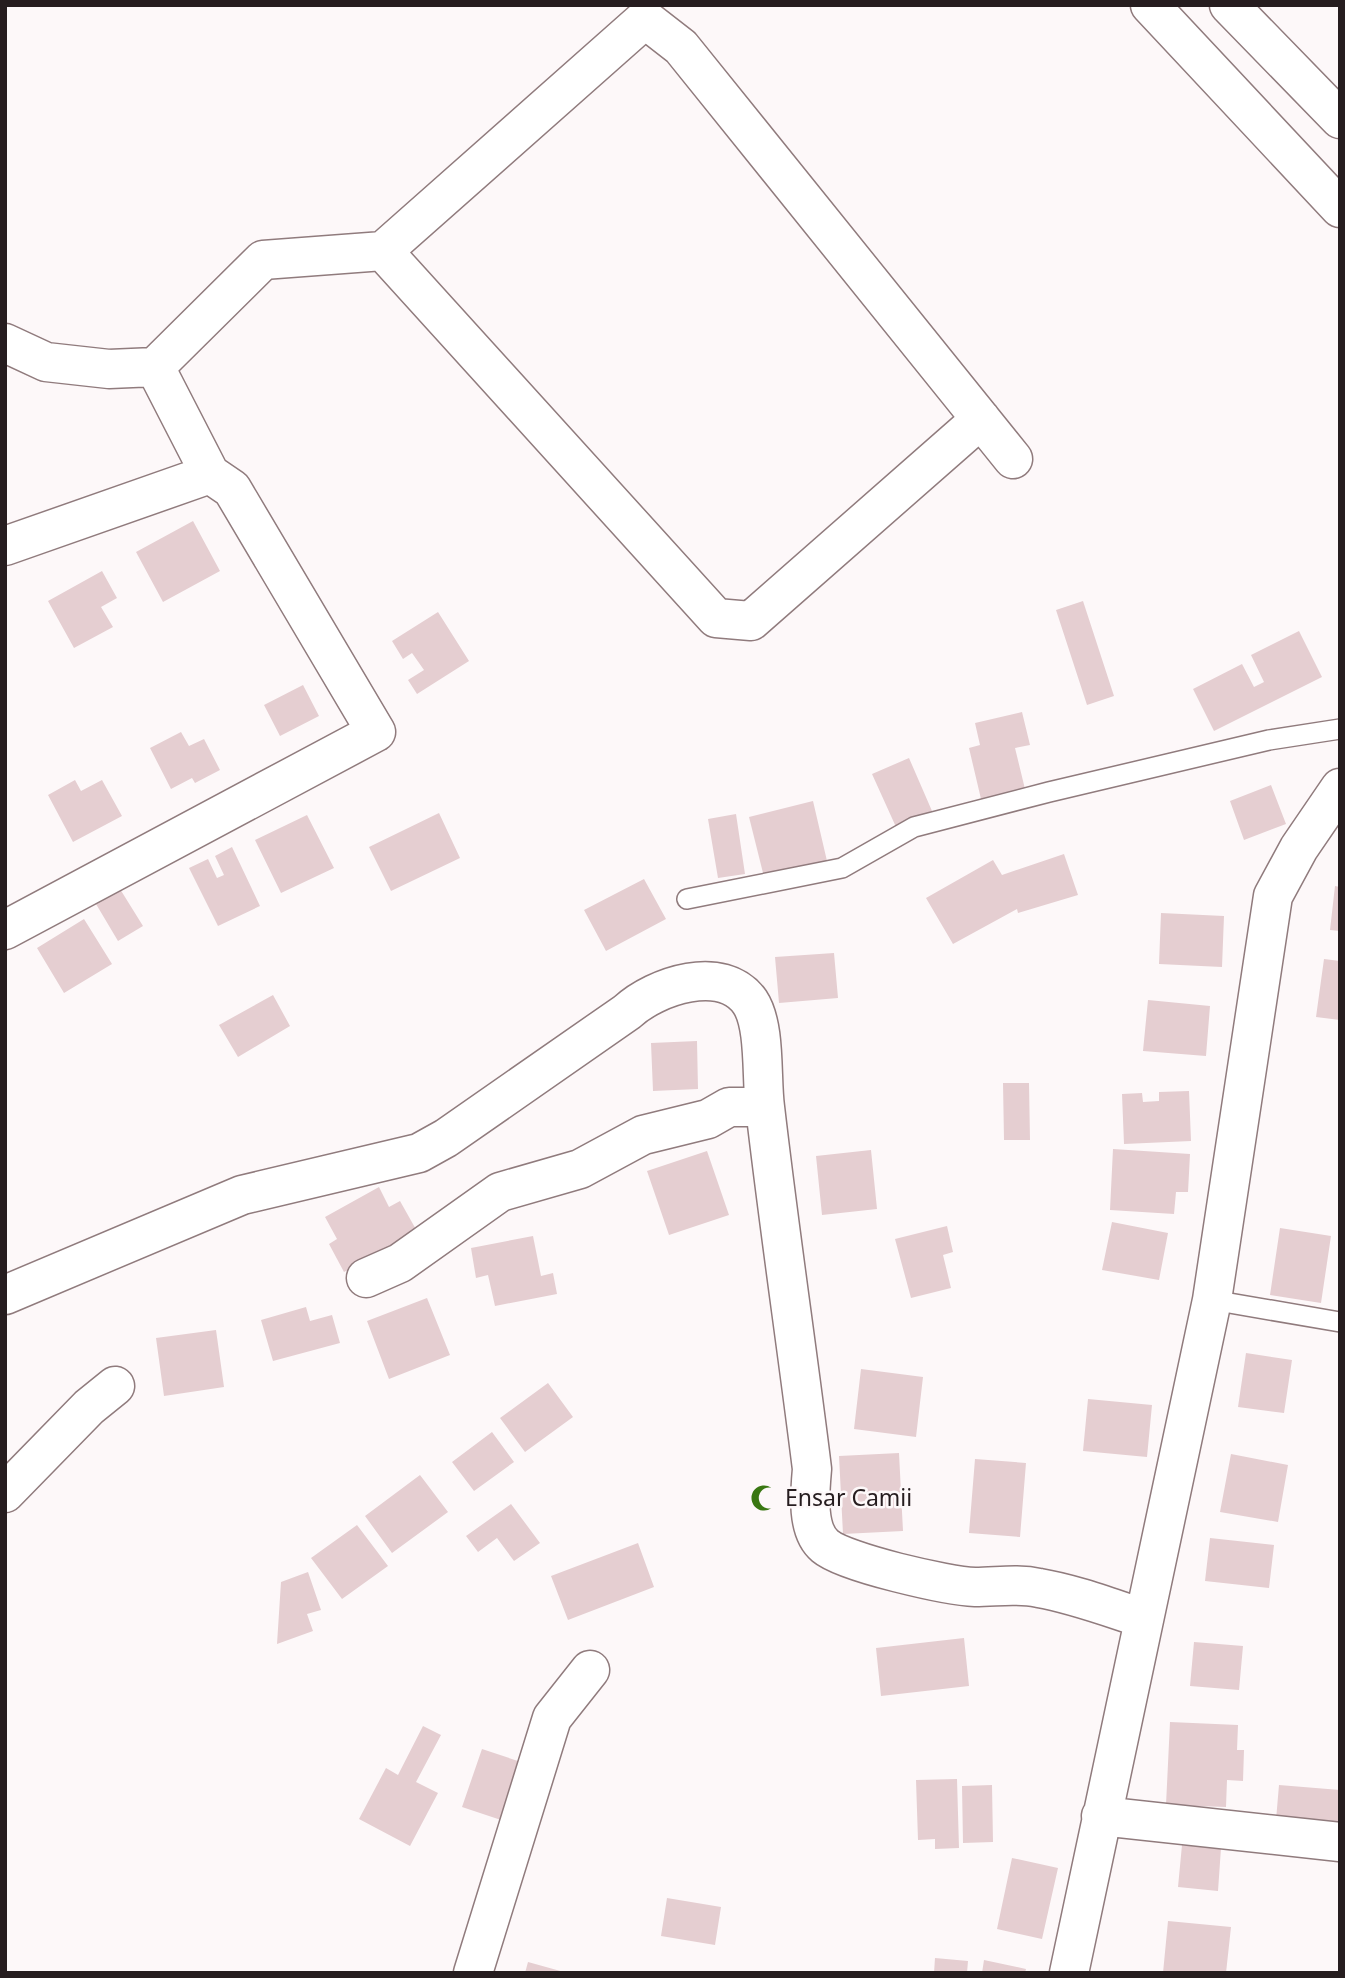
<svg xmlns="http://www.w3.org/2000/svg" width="1345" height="1978" font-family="'Noto Sans',sans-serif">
  <rect width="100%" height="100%" fill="#fdf8f9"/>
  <path fill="#e5ced1" d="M193,521L220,571L163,602L136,552Z
    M102,571L117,598L101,607L113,627L74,648L48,601Z
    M1083,601L1114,696L1087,705L1056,610Z
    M438,612L469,661L417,694L408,680L424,670L412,653L403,659L392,641Z
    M1299,631L1322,677L1214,731L1193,689L1242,664L1254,687L1264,682L1251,655Z
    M303,685L319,716L280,736L264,705Z
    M1022,712L1030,745L1015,748L1025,789L981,799L969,748L980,745L975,723Z
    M181,732L189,746L204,739L220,770L195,783L192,778L171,789L150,748Z
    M909,758L932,811L896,827L872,774Z
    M75,780L81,791L102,780L122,816L73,842L48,795Z
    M1271,785L1286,824L1244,840L1230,801Z
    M813,801L827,861L764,877L749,817Z
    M439,813L460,858L391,891L369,847Z
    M736,814L745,874L718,878L708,819Z
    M307,815L334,868L281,893L255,840Z
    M232,847L260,906L218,926L189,868L208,859L217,878L224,875L215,856Z
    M1064,854L1078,895L1018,913L1017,909L953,944L926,898L993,860L1002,875Z
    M644,879L666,919L606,951L584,910Z
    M1335,886L1340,887V931L1330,930Z
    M120,889L143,926L118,941L96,904Z
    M1161,913L1224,916L1222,967L1159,964Z
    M84,919L112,964L64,993L37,948Z
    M834,953L838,998L779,1003L775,957Z
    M1324,959L1340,961V1020L1316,1017Z
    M273,995L290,1026L238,1057L219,1025Z
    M1148,1000L1210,1006L1206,1056L1143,1051Z
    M697,1041L698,1089L653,1091L651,1043Z
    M1003,1083H1029L1030,1140H1004Z
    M1189,1091L1191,1141L1124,1144L1122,1094L1142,1093L1143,1102L1159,1101V1092Z
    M1113,1149L1190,1154L1188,1192H1176L1174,1214L1110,1210Z
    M871,1150L877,1209L822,1215L816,1156Z
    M707,1151L729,1215L669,1235L647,1171Z
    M379,1187L389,1207L400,1201L418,1233L344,1272L329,1244L337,1239L325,1217Z
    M1112,1222L1168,1233L1159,1280L1102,1270Z
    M947,1226L953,1252L943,1255L951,1288L911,1298L895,1239Z
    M1280,1228L1331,1236L1321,1303L1270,1295Z
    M533,1236L541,1276L553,1273L557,1294L495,1306L488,1275L476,1278L471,1248Z
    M427,1298L450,1355L389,1379L367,1321Z
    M306,1307L310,1321L332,1315L340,1343L273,1361L261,1320Z
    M216,1330L224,1387L164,1396L156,1338Z
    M1246,1353L1292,1360L1284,1413L1238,1407Z
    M861,1369L923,1377L916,1437L854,1429Z
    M548,1383L573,1417L525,1452L500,1418Z
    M1088,1399L1152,1405L1147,1457L1083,1451Z
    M492,1432L514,1462L474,1491L452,1462Z
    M899,1453L903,1531L843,1534L839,1456Z
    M1231,1454L1288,1465L1278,1522L1220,1512Z
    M975,1459L1026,1463L1020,1537L969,1533Z
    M420,1475L448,1512L392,1553L365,1516Z
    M511,1504L540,1543L514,1561L497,1538L478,1552L466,1536Z
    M357,1525L388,1566L342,1599L311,1558Z
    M1210,1538L1274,1545L1269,1588L1205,1581Z
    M638,1543L654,1587L568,1620L551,1576Z
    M308,1572L321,1610L307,1614L313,1631L277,1644L281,1582Z
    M964,1638L969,1686L881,1696L876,1648Z
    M1194,1642L1243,1646L1239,1690L1190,1686Z
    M1170,1722L1238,1725L1237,1750H1244L1243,1781L1227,1780L1226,1807L1166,1805Z
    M423,1726L441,1735L416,1782L438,1793L410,1846L359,1819L386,1768L398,1775Z
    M482,1749L524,1763L504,1821L462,1807Z
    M957,1779L959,1848L935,1849V1839L918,1840L916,1780Z
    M992,1785L993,1842L963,1843L962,1786Z
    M1279,1785L1340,1790V1825L1276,1820Z
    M1182,1845L1221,1848L1218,1891L1178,1887Z
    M1012,1858L1058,1868L1042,1939L997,1929Z
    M667,1898L721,1907L715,1945L661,1936Z
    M1168,1921L1231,1927L1226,1973H1163Z
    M935,1958L968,1961L967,1973H934Z
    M984,1960L1026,1969L1025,1973H982Z
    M528,1962L564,1972V1973H525Z"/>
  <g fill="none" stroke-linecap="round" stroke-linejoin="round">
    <g stroke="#907b7d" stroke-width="22">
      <path id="lane" d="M687,899L842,868L914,827L1049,792L1269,740L1340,729
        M1212,1300L1340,1322"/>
    </g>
    <g stroke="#907b7d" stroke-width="41">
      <path id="street" d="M1229,5L1340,119
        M383,251L716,618L751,621L981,419
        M5,343L46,362L109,369L155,367
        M210,474L155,367L263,260L383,251L645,19L681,47L1013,459
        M5,546L210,474L232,489L376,732L5,930
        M366,1278L400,1263L500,1192L580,1169L643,1135L708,1119L729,1107H765
        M5,1295L242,1195L419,1153L446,1138L627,1012C655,986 723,963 750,1002C766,1026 761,1078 765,1107C779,1228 797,1348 812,1469C810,1492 806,1530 825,1546C845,1563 948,1586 975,1587C997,1587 1017,1583 1039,1588C1074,1594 1108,1607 1142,1618
        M5,1493L89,1407L115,1386
        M1101,1816L1340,1842
        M473,1973L552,1718L590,1670
        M1069,1973L1212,1300L1273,896L1299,848L1340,788"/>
    </g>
    <g stroke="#907b7d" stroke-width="41">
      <path id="secondary" d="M1150,5L1340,208"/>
    </g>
    <use href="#lane" stroke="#fff" stroke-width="19"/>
    <use href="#street" stroke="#fff" stroke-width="38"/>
    <use href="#secondary" stroke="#fff" stroke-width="38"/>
  </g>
  <defs>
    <g id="mosque-bare" transform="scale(2.1)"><path d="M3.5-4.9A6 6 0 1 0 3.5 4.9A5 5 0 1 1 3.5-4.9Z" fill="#397712" stroke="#fdf8f9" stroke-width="2.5" paint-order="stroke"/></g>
  </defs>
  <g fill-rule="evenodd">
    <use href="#mosque-bare" x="764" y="1498"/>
  </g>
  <g text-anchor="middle" stroke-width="5" stroke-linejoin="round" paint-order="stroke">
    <g font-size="23" fill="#261d1f" stroke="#fdf8f9" text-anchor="start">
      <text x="785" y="1506">Ensar Camii</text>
    </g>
  </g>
  <rect width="1345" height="1978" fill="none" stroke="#261d1f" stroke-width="14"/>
</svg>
